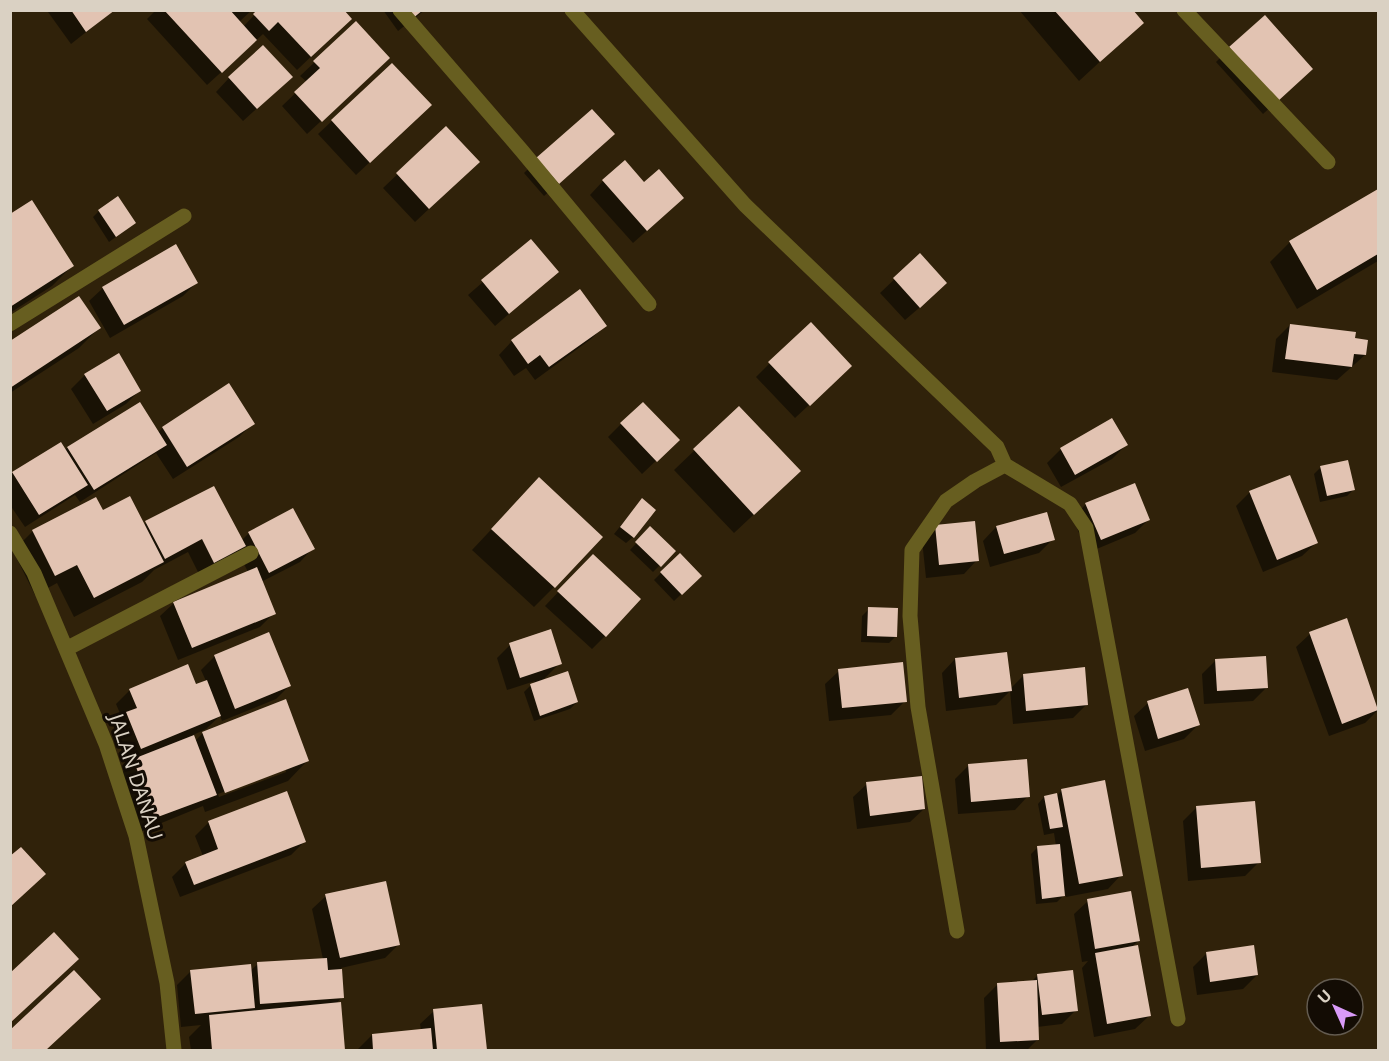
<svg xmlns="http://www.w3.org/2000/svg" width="1389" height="1061" font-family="'Noto Sans',sans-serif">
  <rect width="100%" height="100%" fill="#30220a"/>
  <path fill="#0007" fill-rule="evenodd" d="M114,10L71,44L48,12L49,10Z
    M156,10H252L239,22L243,27L259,10L336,33L297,70L263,34L207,85L147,19Z
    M383,10H425L398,31Z
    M1019,10H1131L1142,23L1079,81Z
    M356,23L374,72L307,134L282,106L307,82L300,76Z
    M1230,48L1297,83L1263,114L1216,62Z
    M392,65L416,119L356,175L318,134Z
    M229,78L277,90L243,121L216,92Z
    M446,128L464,176L415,222L383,188Z
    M600,148L544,196L524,173L538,159Z
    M603,181L669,211L633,243L590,195Z
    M1378,191V261L1297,309L1270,262L1290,242Z
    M99,211L135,223L109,242L93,217Z
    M10,216L72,266L52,286L10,313Z
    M530,241L557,272L495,326L468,295Z
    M920,255L932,297L905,320L880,293Z
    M196,283L183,296L110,338L89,301L103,288Z
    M605,325L591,339L535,380L526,368L514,376L499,355L512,341Z
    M1290,325L1353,340L1365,355L1337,380L1272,372L1276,339Z
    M99,328L79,348L10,393V343Z
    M770,363L837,379L795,418L756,377Z
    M85,375L140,390L126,404L93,424L71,389Z
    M739,408L779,491L734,533L674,470Z
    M253,423L239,437L173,479L156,453L80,502L75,495L25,527L10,505V475L13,473L68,448L157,433L163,428Z
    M621,424L678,440L642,474L608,437Z
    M1126,445L1112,459L1061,487L1047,463L1061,449Z
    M1321,467L1354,489L1347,496L1320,502L1314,474Z
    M1250,492L1316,543L1302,556L1263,572L1236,506Z
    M519,500L554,587L534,607L472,550Z
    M1086,504L1148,520L1135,533L1087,553L1073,518Z
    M636,507L633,537L626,543L614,534Z
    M102,512L144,525L146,523L241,541L249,533L313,548L300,562L261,582L274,613L260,627L178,660L160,616L174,603L248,572L238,552L200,576L188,552L154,570L142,582L74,617L57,583L35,595L13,551L33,531Z
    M1046,514L1053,539L1039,553L990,567L983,541L996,527Z
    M936,527L977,560L964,574L926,578L922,540Z
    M650,529L674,551L653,572L630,550Z
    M679,555L700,576L674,601L654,580Z
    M579,570L605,636L592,649L545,606Z
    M869,609L896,636L889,643L861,642L862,616Z
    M1346,620L1378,710L1365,723L1329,736L1296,647L1310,634Z
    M510,645L560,663L542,681L577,702L570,709L534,721L524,692L535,681L507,690L497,658Z
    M215,656L289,686L276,699L222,721L220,716L206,729L193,735L195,741L203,733L308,760L288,781L205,812L203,806L142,831L120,774L136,758L127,762L114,727L122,718L116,704L130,690L195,686L206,681L201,670ZM286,768V772L219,797L218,794Z
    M955,659L1010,689L1024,675L1087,704L1073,718L1013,724L1010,691L996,705L946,711L942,673Z
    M1216,660L1267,687L1253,701L1204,704L1202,674Z
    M839,671L905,701L891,715L829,721L825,684Z
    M1148,703L1198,725L1184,739L1145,751L1134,716Z
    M968,766L1028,796L1015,810L958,814L955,779Z
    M867,784L924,809L910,822L857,829L853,797Z
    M1062,790L1121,875L1108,889L1066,897L1065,894L1057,902L1036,904L1031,854L1037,848L1056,846L1054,833L1044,835L1038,804L1044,797H1056Z
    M1197,807L1259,862L1245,876L1188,881L1183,821Z
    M209,822L304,842L291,855L180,897L172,877L186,863L203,856L195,836Z
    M326,896L398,945L385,958L341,968L342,997L336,1004H339L344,1050H191L189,1037L201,1025L181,1027L177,985L191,971H250L258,964L323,959L312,909Z
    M1088,901L1138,941L1131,948L1149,1016L1135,1029L1094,1037L1082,968L1088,961L1082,962L1074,914Z
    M1207,953L1257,975L1243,989L1197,995L1193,967Z
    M1037,976L1076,1010L1062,1024L1037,1027L1038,1039L1027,1050H986L984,998L998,984L1031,982Z
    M481,1006L485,1050H357L372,1035L421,1030L420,1024L434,1011Z"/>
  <path fill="#e2c3b2" d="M71,10H115L86,32Z
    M164,10H230L257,40L222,73Z
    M257,10H344L352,19L311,57L278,22L269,31L253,14Z
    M406,10H423L412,19Z
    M1054,10H1133L1144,23L1100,62Z
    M1265,15L1313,69L1277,102L1229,47Z
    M356,21L390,58L322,122L294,92L320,68L313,61Z
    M263,45L293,77L257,109L228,77Z
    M392,63L432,105L370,163L331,120Z
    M592,109L615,134L559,184L536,158Z
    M446,126L480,162L429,209L396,173Z
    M625,160L644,182L659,169L684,198L647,231L602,180Z
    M1378,189V254L1317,290L1289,241Z
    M118,196L136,223L116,237L98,210Z
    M32,200L74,266L10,307V214Z
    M531,239L559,272L509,314L481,280Z
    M176,244L198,283L124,325L102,287Z
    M920,253L947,283L920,308L893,278Z
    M580,289L607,326L549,367L540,355L528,364L511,340Z
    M79,296L101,328L10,388V341Z
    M811,322L852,366L810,406L768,362Z
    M1290,324L1356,332L1355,338L1368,340L1366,355L1354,354L1352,367L1285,359Z
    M119,353L141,391L107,411L84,374Z
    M229,383L255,424L187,467L162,427Z
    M140,402L167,445L94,490L67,447Z
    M643,402L680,440L657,462L620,423Z
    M739,406L801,471L754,515L693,449Z
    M1112,418L1128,445L1075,475L1060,448Z
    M61,442L88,485L39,515L12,472Z
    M1348,460L1355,490L1327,496L1320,466Z
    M1290,475L1318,543L1277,560L1249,491Z
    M539,477L603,537L555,588L491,529Z
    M1135,483L1150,520L1101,540L1085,503Z
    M214,486L246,546L214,563L202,539L165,559L145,521Z
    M130,496L164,562L94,598L77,565L55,576L32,530L96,497L103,510Z
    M642,498L656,510L634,538L620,527Z
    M293,508L315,549L269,573L248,532Z
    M1047,512L1055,540L1004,554L996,526Z
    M975,521L979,561L939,565L935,525Z
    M650,526L676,551L661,567L635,542Z
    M680,553L702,576L682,595L660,572Z
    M593,554L641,599L606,637L557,591Z
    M257,567L276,614L192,648L173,602Z
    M868,607L898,608L897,637L867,636Z
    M1347,618L1378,710L1342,724L1309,632Z
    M551,629L562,664L520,678L509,643Z
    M269,632L291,686L235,709L214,655Z
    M1007,652L1012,691L959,698L955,658Z
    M1266,656L1268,688L1217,691L1215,659Z
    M903,662L907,702L842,708L838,669Z
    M188,664L196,684L207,680L221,716L141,749L126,712L137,708L129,689Z
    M1085,667L1088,705L1026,711L1023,674Z
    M568,671L578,702L540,716L530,684Z
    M1188,688L1200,725L1158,739L1147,701Z
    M286,699L309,761L225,793L202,732Z
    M194,735L217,795L155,818L133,759Z
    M1027,759L1030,797L971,802L968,764Z
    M922,776L925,809L870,816L866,782Z
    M1105,780L1123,876L1079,884L1061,789Z
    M287,791L306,842L194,885L185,862L218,849L208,821Z
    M1057,793L1063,827L1050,829L1044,796Z
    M1255,801L1261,863L1201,868L1196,806Z
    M1060,844L1065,896L1042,899L1037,846Z
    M21,847L46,874L10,907V856Z
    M386,881L400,945L340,958L325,894Z
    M1131,891L1140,941L1095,949L1087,899Z
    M54,932L79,959L10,1023V973Z
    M1138,945L1151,1016L1107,1024L1095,953Z
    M1254,945L1258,975L1210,982L1206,952Z
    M327,958L328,970L342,969L344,998L260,1004L257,962Z
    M251,964L255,1008L195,1014L190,970Z
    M74,970L101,999L46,1050H10V1030Z
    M1073,970L1078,1011L1042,1015L1037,974Z
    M1037,980L1039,1040L1000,1042L997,983Z
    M341,1002L345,1050H212L209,1015Z
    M482,1004L487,1050H437L433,1009Z
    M431,1028L433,1050H373L372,1034Z"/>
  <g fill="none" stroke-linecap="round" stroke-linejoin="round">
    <path stroke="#675e20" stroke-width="15" d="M400,10L522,151L649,304
      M572,10L745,205L997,447L1005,465L1070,504L1086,528L1178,1019
      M1184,10L1328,162
      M10,324L184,216
      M10,533L34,573L106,744L136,836L167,983L174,1050
      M66,649L251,553
      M957,931L918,707L910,616L912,550L946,501L975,481L1005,465"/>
  </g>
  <g text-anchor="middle" stroke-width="6" stroke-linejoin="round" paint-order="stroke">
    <g font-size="20" fill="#dad1c3" stroke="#130c04">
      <text transform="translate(136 777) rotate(72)" y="7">JALAN DANAU</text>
    </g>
  </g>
  <rect width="1389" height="1061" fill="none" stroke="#dad1c3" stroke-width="24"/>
  <g transform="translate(1335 1007) rotate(315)"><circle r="28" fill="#130c04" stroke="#635b50" stroke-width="1.5"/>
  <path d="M0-4.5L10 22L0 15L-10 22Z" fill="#d99af8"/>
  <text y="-9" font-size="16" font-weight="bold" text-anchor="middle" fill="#dad1c3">U</text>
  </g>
</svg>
